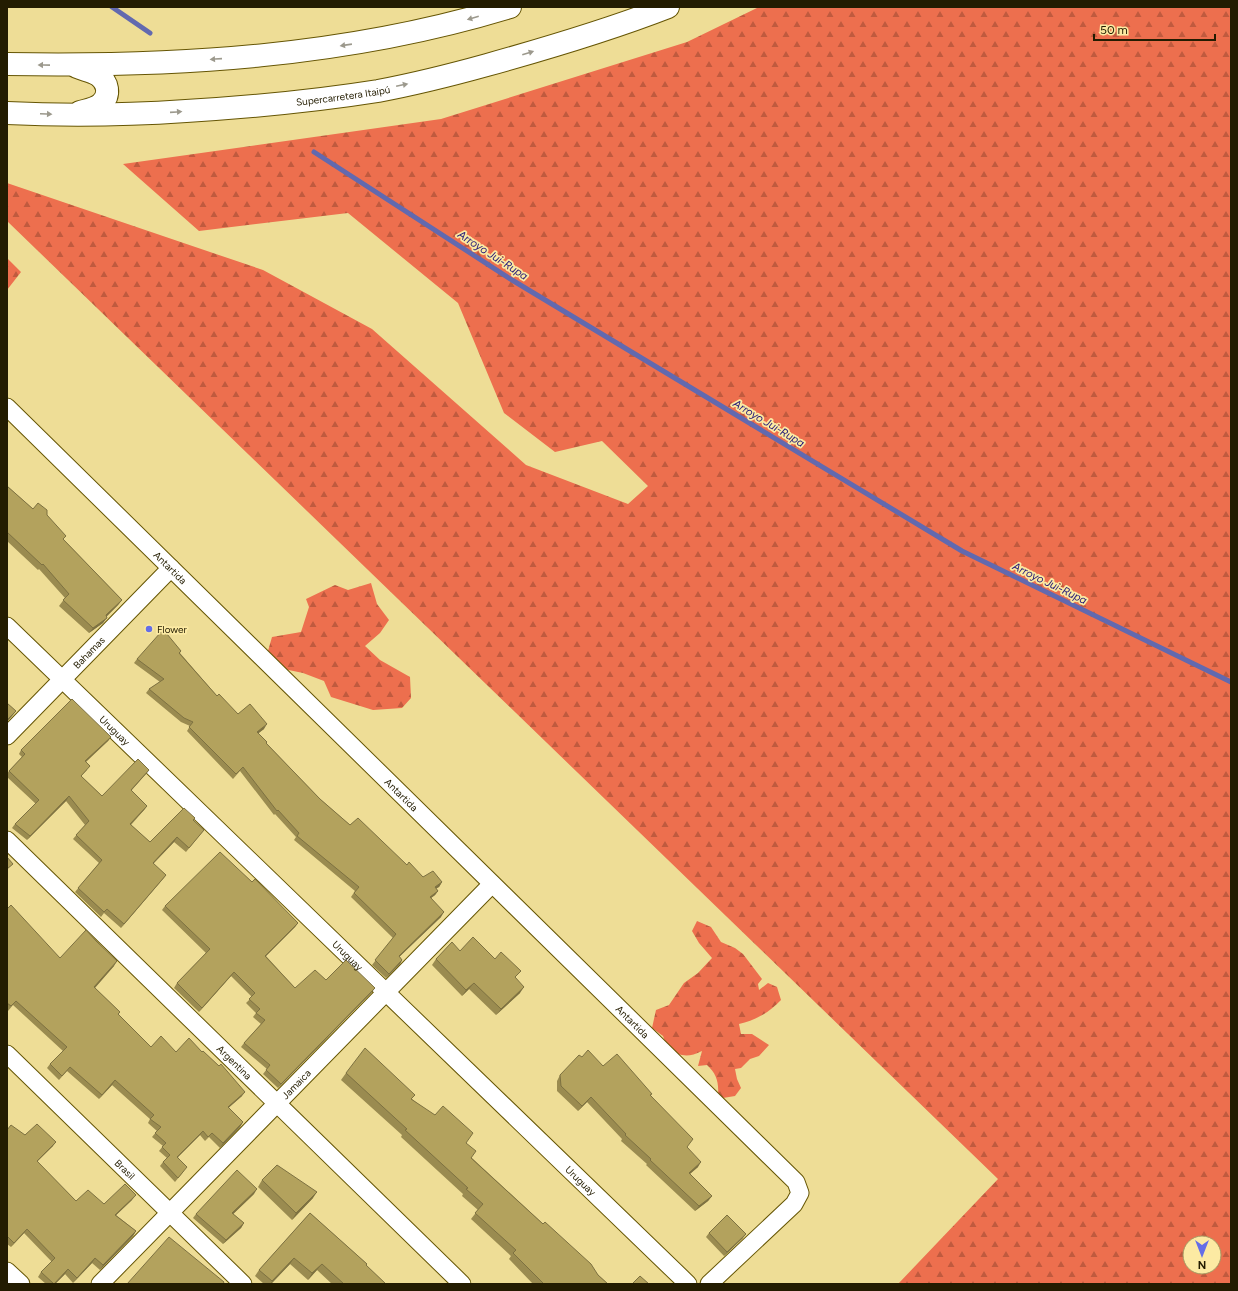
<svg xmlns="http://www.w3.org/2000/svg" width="1238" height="1291" font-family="Figtree,sans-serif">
  <defs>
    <pattern id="forest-firs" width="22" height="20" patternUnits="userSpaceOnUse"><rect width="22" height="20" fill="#ed6f4e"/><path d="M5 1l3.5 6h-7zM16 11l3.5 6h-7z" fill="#c05a3e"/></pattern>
  </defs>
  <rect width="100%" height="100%" fill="#eedd96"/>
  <path fill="url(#forest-firs)" fill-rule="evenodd" d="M759,7H1231V1284H898L998,1179L7,221V183L263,270L372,329L526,465L628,504L648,486L602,441L555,452L504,413L458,303L348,213L199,231L123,164L441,119L687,42ZM1190,1243H1214V1267H1190Z
    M7,258L21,272L7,290Z
    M371,583L377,604L389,620L380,633L365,646L380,660L410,677L411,698L402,708L373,710L331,697L324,681L303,673L279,668L266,658L272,637L301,632L309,607L306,599L335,585L348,590Z
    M697,921L711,927L721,942L735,948L743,954L762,979L758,984L759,990L768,983L777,987L781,1000C770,1012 756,1020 739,1024L741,1034H752L769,1045L759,1056L750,1059L741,1068L735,1069L737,1079L741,1088L735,1096L723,1098L718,1094C719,1082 716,1073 707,1065L698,1066L702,1051C688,1058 681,1056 668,1050L663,1036L652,1028L656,1010L669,1005L684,983L698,973L712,958L699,943L692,931Z"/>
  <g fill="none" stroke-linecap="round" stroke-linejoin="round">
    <path stroke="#6269af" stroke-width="5" d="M112,7L150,33
      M314,152L512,280L962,551L1231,682"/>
    <g stroke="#655504" stroke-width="19">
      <g id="street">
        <path id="s1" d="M7,407L796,1182L800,1193L794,1204L709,1284"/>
        <path id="s2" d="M7,626L688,1284"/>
        <path id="s3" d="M7,736L171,568"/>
        <path id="s4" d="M7,840L462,1284"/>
        <path id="s5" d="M7,1054L243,1284"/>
        <path d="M7,1271L21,1284"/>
        <path id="s6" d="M100,1284L492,884"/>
      </g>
    </g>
    <g stroke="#655504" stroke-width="24">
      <g id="secondary">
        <path d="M7,64C176,67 347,57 510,7"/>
        <path d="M77,67C84,70 92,71 98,75C108,82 111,95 101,104C95,109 87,110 80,112"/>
        <path id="s7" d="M7,113C67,116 127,115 186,111C251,107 315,101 378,91C415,84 451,75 487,65C548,48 609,30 668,7"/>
      </g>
    </g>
    <use href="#street" stroke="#fff" stroke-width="17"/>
    <use href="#secondary" stroke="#fff" stroke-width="22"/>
  </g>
  <path fill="#9a8b50" d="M7,486L33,509L47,515L63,539L122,600L118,605L106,617L103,623L89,633L59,606L65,598L39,569L38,570L7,541Z
    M181,651L180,653L217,696L238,714L264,729L258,733L266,743L320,799L350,825L423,877L442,882L439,887L436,888L438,891L435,895L431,898L441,917L399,957L402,960L400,964L386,978L372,965L393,938L351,897L355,891L294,840L296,837L275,814L274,815L240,771L233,779L187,731L190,726L181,722L146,693L149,689L160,682L134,663L137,659Z
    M111,737L108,741L86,762L87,770L81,776L102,796L149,770L131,791L147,806L144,810L131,825L150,842L195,818L194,821L204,830L186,852L174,842L153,864L166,875L121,928L104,913L101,917L75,892L99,863L73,839L85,825L66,801L27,840L12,828L15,824L36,804L7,777V774L9,771L22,757L19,754L21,750Z
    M252,882L298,923L295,927L266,956L295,988L326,980L372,992L278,1088L263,1074L267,1069L241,1047L244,1043L261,1024L253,1017L256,1013L246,1003L252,997L231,976L199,1012L174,988L177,983L206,953L162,910L165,906Z
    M7,909L60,958L114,966L95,988L120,1012L118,1015L151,1047L176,1052L242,1096L228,1108L243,1122L240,1127L220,1148L209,1137L205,1141L200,1135L178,1157L184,1171L175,1182L160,1166L163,1162L167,1158L159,1151L163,1146L152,1137L157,1131L148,1123L150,1119L112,1085L99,1099L67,1071L59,1080L47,1068L50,1064L63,1051L13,1005L8,1011L7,1010Z
    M460,951L495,959L516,978L520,993L496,1015L469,989L462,996L432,965L436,959Z
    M582,1057L603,1066L652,1094L650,1095L687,1147L698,1167L690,1174L712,1196L708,1201L695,1211L646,1165L647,1164L621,1141L622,1139L587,1102L578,1111L557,1091V1081L560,1075Z
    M346,1073L412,1099L466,1143L472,1158L608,1284H533L509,1259L511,1256L471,1219L478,1210L462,1196L463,1194L401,1137L402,1135L341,1080Z
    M7,1130L25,1135L53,1146L37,1162L76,1201L104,1204L132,1200L116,1215L136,1231L133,1236L100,1270L92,1263L73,1283L65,1274L55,1284H46L38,1277L41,1272L52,1262L24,1233L11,1247L7,1244Z
    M262,1180L313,1198L292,1220L258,1187Z
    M254,1194L233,1214L244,1223L241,1228L223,1244L193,1218L196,1214Z
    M310,1213L367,1264L366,1266L386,1284H332L317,1270L308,1280L290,1264L271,1284H264L255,1276L259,1270Z
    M709,1233L743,1238L724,1256L706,1237Z"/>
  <path fill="#7d7141" d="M122,600L118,605L102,621L106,615Z
    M107,618L103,623L89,633L93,628Z
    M16,711L13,715L7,722V720Z
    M267,724L264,729L255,736L257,732Z
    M111,737L108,741L82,765L85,761Z
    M149,770L146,774L128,794L131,790Z
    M69,796L66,801L27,840L30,836Z
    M147,806L144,810L127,828L130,824Z
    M177,837L174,842L150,867L153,863Z
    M166,875L163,879L121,928L124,924Z
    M442,882L439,887L432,891L435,887Z
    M438,891L435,895L427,901L430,897Z
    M444,912L441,917L396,960L399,956Z
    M298,923L295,927L262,960L265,956Z
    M402,960L400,964L386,978L389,974Z
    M117,961L114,966L91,992L94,987Z
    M234,972L231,976L199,1012L202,1008Z
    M474,983L469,989L462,996L466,990Z
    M524,987L520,993L496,1015L501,1009Z
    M375,988L372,992L278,1088L281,1084Z
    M115,1080L112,1085L99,1099L102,1095Z
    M245,1092L242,1096L225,1111L228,1107Z
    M591,1097L587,1102L578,1111L582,1106Z
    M243,1122L240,1127L220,1148L223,1143Z
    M203,1131L200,1135L174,1161L177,1157Z
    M56,1142L53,1146L33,1165Z
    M701,1162L698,1167L685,1178L689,1173Z
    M257,1189L254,1194L229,1218L232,1213Z
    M317,1192L313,1198L292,1220L296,1213Z
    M136,1195L132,1200L112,1219L115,1215Z
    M712,1196L708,1201L695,1211L699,1206Z
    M244,1223L241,1228L223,1244L226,1240Z
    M27,1229L24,1233L11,1247L14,1243Z
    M136,1231L133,1236L100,1270L103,1265Z
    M746,1234L743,1238L724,1256L727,1252Z
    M95,1258L92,1263L73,1283L77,1278Z
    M294,1258L290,1264L271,1284H270Z
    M322,1264L317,1270L308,1280L312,1273Z
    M68,1269L65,1274L55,1284H54Z"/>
  <path fill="#b3a25d" stroke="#7d7141" d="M7,486L33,509L38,503L47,510V515L66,536L63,539L122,600L106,615L107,618L93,628L63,600L69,594L43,564L42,565L7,532Z
    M161,632L167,634L181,651L179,653L217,696L219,694L238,714L250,704L267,724L257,732L267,742L266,743L320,799L350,825L358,818L407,865L409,862L423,877L433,871L442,882L435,887L438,891L430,897L444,912L399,956L402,960L389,974L375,960L396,934L354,893L359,887L297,836L299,833L278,810L277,811L243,767L236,774L189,727L193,722L184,718L149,689L164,679L137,659Z
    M72,699L111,737L85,761L90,766L81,776L102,796L138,759L149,770L131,790L147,806L130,824L150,842L184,808L195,818L193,820L204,830L189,848L177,837L153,863L166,875L124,924L107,909L104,912L78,888L102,860L76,835L89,821L69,796L30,836L15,824L39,800L9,771L25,754L21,750Z
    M7,703L16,711L7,720Z
    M220,852L252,882L255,879L298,923L265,956L295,988L315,970L326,980L346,960L375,988L281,1084L266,1070L270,1065L244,1043L265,1020L256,1013L260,1009L249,999L255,993L234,972L202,1008L177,983L210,949L165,906Z
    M7,857L13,864L7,869Z
    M11,905L60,958L86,930L96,941L117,961L94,987L120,1012L118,1014L151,1047L161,1036L176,1052L189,1038L202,1052L203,1051L219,1066L221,1064L245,1092L228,1107L243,1122L223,1143L212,1133L208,1137L203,1131L177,1157L187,1167L178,1178L163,1162L170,1155L162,1147L166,1143L155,1133L161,1127L150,1119L154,1115L115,1080L102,1095L70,1067L62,1076L50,1064L67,1047L16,1001L11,1006L7,1003V909Z
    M473,937L495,959L501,952L521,971L515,977L524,987L501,1009L474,983L466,990L436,959L452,942L460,951Z
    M365,1048L415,1095L411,1099L435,1115L443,1106L473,1133L466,1143L476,1151L471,1158L543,1224L545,1222L591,1264L598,1275L608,1284H544L513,1253L516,1250L475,1213L483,1204L466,1189L468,1188L405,1130L407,1129L346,1073Z
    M588,1050L603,1066L617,1054L652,1094L650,1095L693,1139L687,1147L701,1162L689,1173L712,1196L699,1206L650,1160L651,1159L625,1135L626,1134L591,1097L582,1106L561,1086L560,1075L579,1055L582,1057Z
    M37,1124L56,1142L37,1161L76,1201L88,1190L104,1204L125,1184L136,1195L115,1215L136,1231L103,1265L95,1258L77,1278L68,1269L54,1284L41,1272L55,1258L27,1229L14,1243L7,1236V1130L11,1125L25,1135Z
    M277,1165L317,1192L296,1213L262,1180Z
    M237,1170L257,1189L232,1213L244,1223L226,1240L196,1214Z
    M310,1213L367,1264L366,1265L386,1284H344L322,1264L312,1273L294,1258L272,1281L259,1270Z
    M727,1215L746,1234L727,1252L709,1233Z
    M169,1237L224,1282L223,1284H127Z
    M640,1276L649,1284H632Z"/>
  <defs><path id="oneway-solid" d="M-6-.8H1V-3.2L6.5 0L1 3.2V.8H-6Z"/></defs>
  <g fill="#9c998d">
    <use href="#oneway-solid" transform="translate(473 18) rotate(164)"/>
    <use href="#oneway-solid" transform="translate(346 45) rotate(172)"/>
    <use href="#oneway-solid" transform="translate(528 53) rotate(-17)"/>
    <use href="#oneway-solid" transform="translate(216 59) rotate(176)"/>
    <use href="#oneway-solid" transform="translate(44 65) rotate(-179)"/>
    <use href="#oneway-solid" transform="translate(402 85) rotate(-12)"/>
    <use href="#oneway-solid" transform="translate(176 112) rotate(-4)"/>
    <use href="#oneway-solid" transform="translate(46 114) rotate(2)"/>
  </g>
  <circle fill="#646ee7" stroke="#fceaa3" stroke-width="1.5" cx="149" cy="629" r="4"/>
  <g text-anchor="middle" stroke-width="3.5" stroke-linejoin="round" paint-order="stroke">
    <g font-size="10" fill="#231c01" stroke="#fceaa3">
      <text dy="4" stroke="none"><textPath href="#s7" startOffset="337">Supercarretera Itaipú</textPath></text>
      <text dy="4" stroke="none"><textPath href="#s1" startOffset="229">Antartida</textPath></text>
      <text dy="4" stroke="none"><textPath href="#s3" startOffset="117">Bahamas</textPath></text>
      <text dy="4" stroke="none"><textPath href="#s2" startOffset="150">Uruguay</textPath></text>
      <text dy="4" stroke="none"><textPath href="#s1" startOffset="553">Antartida</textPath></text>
      <text dy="4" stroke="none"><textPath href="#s2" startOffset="474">Uruguay</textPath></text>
      <text dy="4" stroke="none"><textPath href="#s1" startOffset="877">Antartida</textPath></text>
      <text dy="4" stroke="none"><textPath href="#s4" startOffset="318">Argentina</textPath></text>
      <text dy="4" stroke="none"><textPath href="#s6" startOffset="280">Jamaica</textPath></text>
      <text dy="4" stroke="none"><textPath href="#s5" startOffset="165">Brasil</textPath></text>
      <text dy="4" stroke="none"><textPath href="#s2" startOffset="798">Uruguay</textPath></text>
    </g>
    <g font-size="10" fill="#231c01" stroke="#fceaa3" text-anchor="start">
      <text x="157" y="633">Flower</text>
    </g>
    <g font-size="11" font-style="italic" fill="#201678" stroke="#fceaa3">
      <text transform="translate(493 255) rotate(33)" y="4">Arroyo Jui-Rupa</text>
      <text transform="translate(769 423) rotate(31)" y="4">Arroyo Jui-Rupa</text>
      <text transform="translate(1050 583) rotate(26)" y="4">Arroyo Jui-Rupa</text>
    </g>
  </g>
  <rect width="1238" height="1291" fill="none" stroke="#231c01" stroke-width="16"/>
  <g transform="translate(1202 1255) rotate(180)"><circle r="19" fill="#fceaa3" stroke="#a59862"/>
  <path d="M0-3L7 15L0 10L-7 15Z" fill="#646ee7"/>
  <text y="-6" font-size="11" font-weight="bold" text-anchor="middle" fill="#231c01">N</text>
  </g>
  <path d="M1094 34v6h121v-6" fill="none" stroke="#231c01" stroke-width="2"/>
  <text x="1100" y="34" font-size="12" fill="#231c01" stroke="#fceaa3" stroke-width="3" paint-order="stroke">50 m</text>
</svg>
